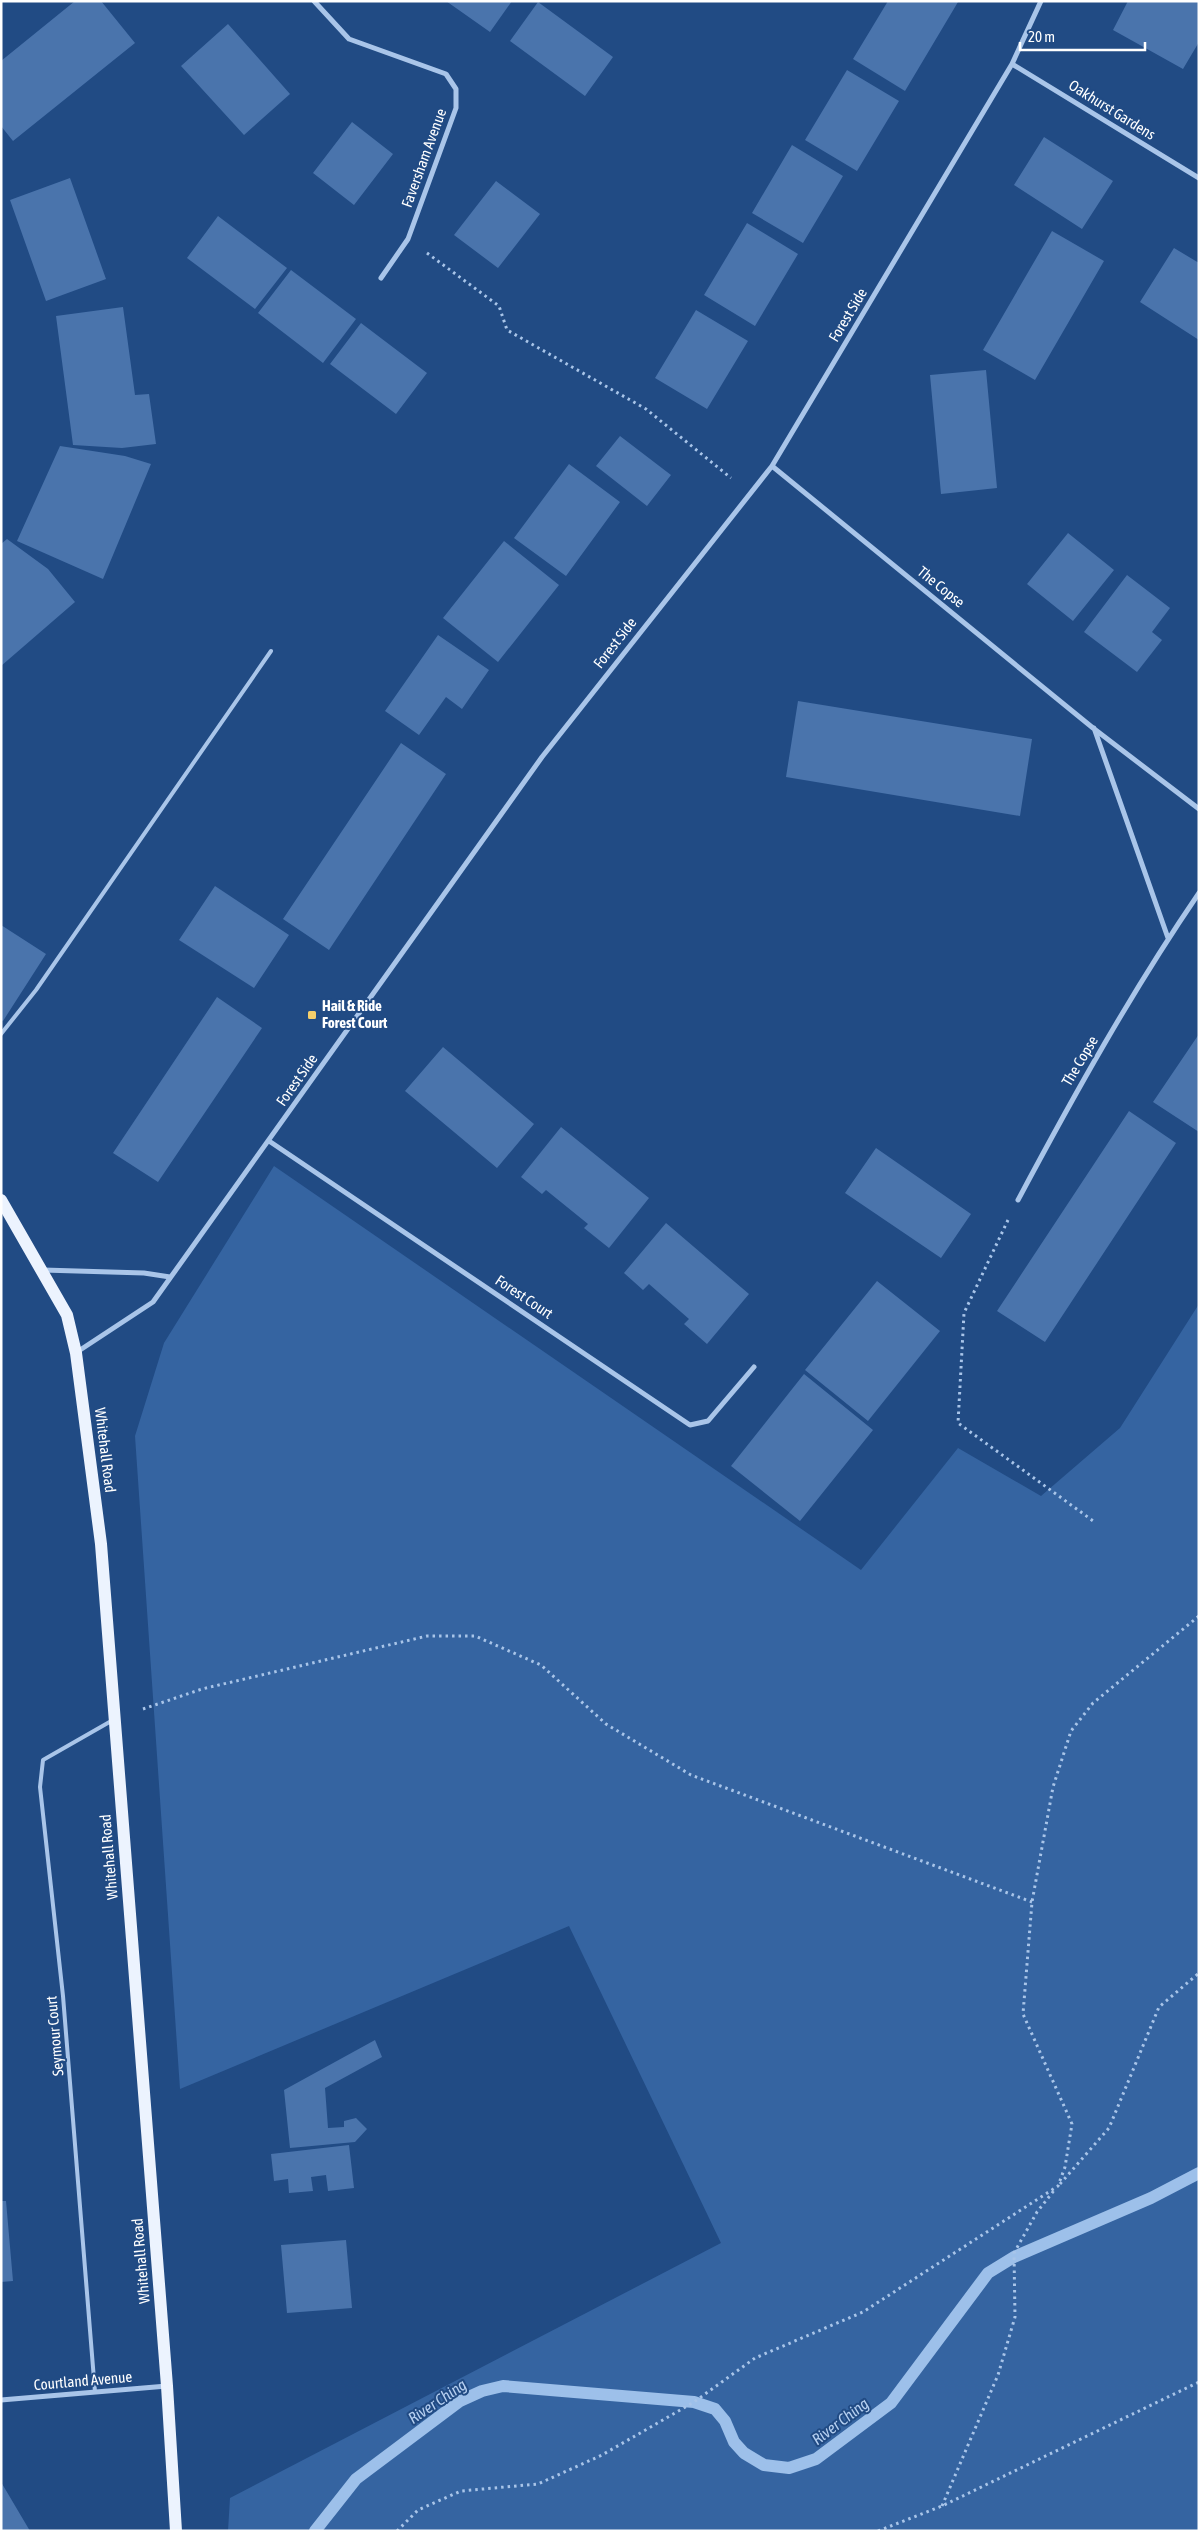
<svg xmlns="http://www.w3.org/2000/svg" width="1200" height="2532" font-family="'Asap Condensed',sans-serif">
  <rect width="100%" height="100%" fill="#214b84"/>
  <path fill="#3564a1" d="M274,1166L861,1570L958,1448L1041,1496L1120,1428L1199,1304V2531H228L230,2498L721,2243L569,1926L180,2089L135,1436L164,1343Z"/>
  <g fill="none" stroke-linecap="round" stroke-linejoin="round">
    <path stroke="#9dc0ea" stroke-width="12" d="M315,2531L356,2479L460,2401L482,2391L503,2386L694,2402L715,2409L725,2421L734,2442L744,2453L764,2465L789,2468L816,2459L891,2403L988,2273L1014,2257L1151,2198L1199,2173"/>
  </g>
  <path fill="#4a74ac" d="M75,1H101L135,43L13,141L1,126V61Z
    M446,1H512L490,32Z
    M888,1L958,2L905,91L853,59Z
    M1128,1H1199V42L1183,69L1113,30Z
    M538,2L613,57L585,96L510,41Z
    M228,24L290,94L244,135L181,66Z
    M847,70L899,101L857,171L805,140Z
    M352,122L393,154L354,205L313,173Z
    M1044,137L1113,181L1082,229L1014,185Z
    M792,145L843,176L803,243L752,213Z
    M70,178L106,279L46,301L10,200Z
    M496,181L540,214L498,268L454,235Z
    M218,216L287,268L255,309L187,258Z
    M747,223L798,254L755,326L704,295Z
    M1052,231L1104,261L1035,380L983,350Z
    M1174,248L1199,263V340L1140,302Z
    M291,270L356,319L323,363L258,313Z
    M123,307L135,395L149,394L156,444L122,448L73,445L56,316Z
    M696,310L748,341L707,409L655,378Z
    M361,323L427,373L396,414L330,364Z
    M986,370L997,488L941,494L930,375Z
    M620,436L671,475L647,506L596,466Z
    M60,446L125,456L151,464L103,579L17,541Z
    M569,464L620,502L566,576L514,538Z
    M1068,533L1114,570L1073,621L1027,584Z
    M7,539L48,569L75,602L1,666V544Z
    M504,541L559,585L498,662L443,618Z
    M1127,575L1170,608L1152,632L1162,640L1137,672L1084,632Z
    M438,635L489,670L462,709L446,697L419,735L385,711Z
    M798,701L1032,739L1020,816L786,777Z
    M401,743L446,774L329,950L283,919Z
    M215,886L289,935L254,988L179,940Z
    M1,925L46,954L3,1021L1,1020Z
    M217,997L262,1028L158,1182L113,1153Z
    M1199,1034V1132L1153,1102Z
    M443,1047L534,1124L497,1168L405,1091Z
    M1129,1111L1176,1143L1045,1342L997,1311Z
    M561,1127L649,1198L609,1248L584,1228L588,1224L546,1190L542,1194L521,1177Z
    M876,1148L971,1214L941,1258L845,1193Z
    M666,1223L749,1294L707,1344L684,1324L689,1319L649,1284L643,1290L624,1273Z
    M877,1281L940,1331L868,1421L805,1370Z
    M804,1374L873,1430L800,1521L731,1466Z
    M375,2040L382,2057L325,2088L328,2128L344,2127V2121L356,2118L367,2129L355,2142L290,2148L284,2090Z
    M349,2145L354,2188L328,2191L326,2175L311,2177L313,2191L289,2193L288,2179L274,2181L271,2154Z
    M1,2201H6L13,2281L1,2282Z
    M346,2240L352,2308L287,2313L281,2245Z
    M1,2482L30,2531H1Z"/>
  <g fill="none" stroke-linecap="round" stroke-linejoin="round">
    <path stroke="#a9c5e9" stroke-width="3" stroke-dasharray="2.5 4" stroke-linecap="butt" d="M427,253L499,306L507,330L646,409L731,478
      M1008,1220L964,1313L958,1423L1096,1523
      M143,1709L202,1689L427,1636H475L541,1665L606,1724L691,1775L1032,1902
      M1060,2184L1109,2128L1159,2007L1199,1973
      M942,2506L998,2375L1015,2317L1014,2253L1037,2212L1056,2188
      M397,2531L418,2510L461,2491L538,2484L602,2455L694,2402L755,2358L863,2312L1058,2186L1065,2167L1072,2124L1023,2014L1032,1902L1053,1787L1071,1731L1093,1703L1199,1616
      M878,2531L942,2506L1199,2382"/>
    <path stroke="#a9c5e9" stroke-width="4" d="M1,1034L36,990L271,651
      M95,2392L63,1996L40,1787L43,1760L113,1720"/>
    <path stroke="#a9c5e9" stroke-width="5" d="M314,1L349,39L446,74L456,89V108L408,239L381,278
      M1012,64L1199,178
      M772,466L1093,728L1199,809
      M1094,728L1168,938
      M269,1141L690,1425L708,1421L754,1367
      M1018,1200C1074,1095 1132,991 1199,893
      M43,1270L144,1273L170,1277
      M77,1352L153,1302L542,757L772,466L1012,64L1041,1
      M1,2400L167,2386"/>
    <path stroke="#ecf3fe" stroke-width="12" d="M1,1200L67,1315L76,1353L101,1544L167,2386L176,2531"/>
  </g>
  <rect fill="#f5cf6b" stroke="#214b84" stroke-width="2" x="307" y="1010" width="10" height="10" rx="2.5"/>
  <g text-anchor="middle" stroke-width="4" stroke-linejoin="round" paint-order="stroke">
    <g font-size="15" fill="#fff" stroke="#214b84">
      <text transform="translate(1112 110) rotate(32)" y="5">Oakhurst Gardens</text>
      <text transform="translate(424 158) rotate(-70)" y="5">Faversham Avenue</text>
      <text transform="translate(848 315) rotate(-59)" y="5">Forest Side</text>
      <text transform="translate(941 587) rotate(39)" y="5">The Copse</text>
      <text transform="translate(615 643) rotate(-52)" y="5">Forest Side</text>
      <text transform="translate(1080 1061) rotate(-59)" y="5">The Copse</text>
      <text transform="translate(297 1080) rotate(-55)" y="5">Forest Side</text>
      <text transform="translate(524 1297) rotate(34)" y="5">Forest Court</text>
      <text transform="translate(105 1450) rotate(83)" y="5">Whitehall Road</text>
      <text transform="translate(109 1857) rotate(-95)" y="5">Whitehall Road</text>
      <text transform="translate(55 2036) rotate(-95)" y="5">Seymour Court</text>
      <text transform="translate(141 2261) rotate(-95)" y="5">Whitehall Road</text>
      <text transform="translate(83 2381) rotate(-5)" y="5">Courtland Avenue</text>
    </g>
    <g font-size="15" font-weight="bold" fill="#fff" stroke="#214b84" text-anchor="start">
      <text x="322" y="1011">Hail &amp; Ride<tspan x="322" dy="17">Forest Court</tspan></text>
    </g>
    <g font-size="16" font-style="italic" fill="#b5cff0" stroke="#214b84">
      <text transform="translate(437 2401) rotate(-34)" y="6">River Ching</text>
      <text transform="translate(840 2421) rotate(-37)" y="6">River Ching</text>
    </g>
  </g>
  <rect width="1200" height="2532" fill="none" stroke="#ffffff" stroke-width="5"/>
  <path d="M1020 42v8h125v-8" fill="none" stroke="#ffffff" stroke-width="2.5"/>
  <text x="1028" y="42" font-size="15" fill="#ffffff" stroke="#214b84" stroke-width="4" paint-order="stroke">20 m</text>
</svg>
